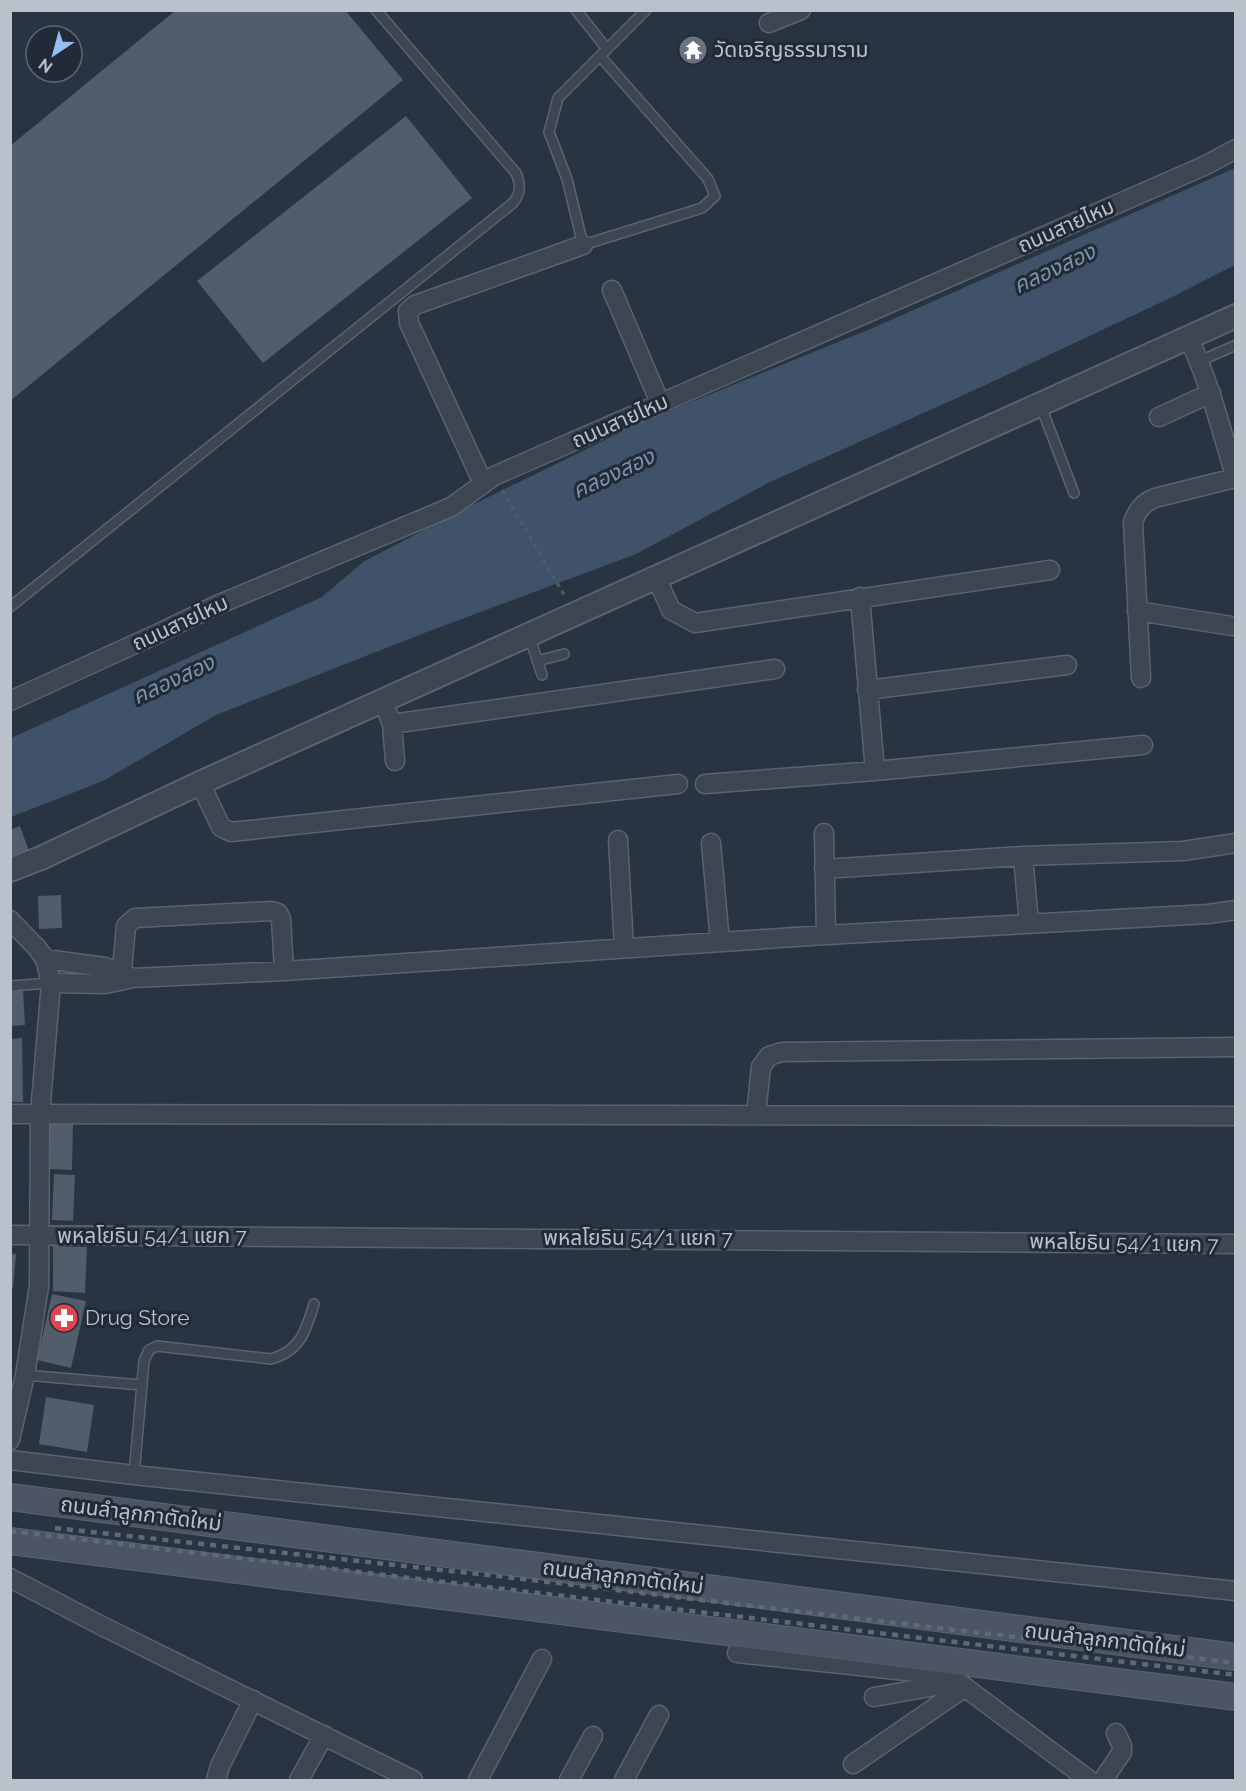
<svg xmlns="http://www.w3.org/2000/svg" width="1246" height="1791" font-family="Raleway,'Noto Sans Thai',sans-serif">
  <rect width="100%" height="100%" fill="#283441"/>
  <path fill="#405269" d="M1235,168V265L1168,299L979,388L768,483L636,554L419,635L216,715L103,781L11,817V738L322,597L363,562L470,506L642,422L875,327Z"/>
  <path fill="#525d6c" d="M176,10H345L403,80L10,401V146Z
    M406,116L472,198L263,363L197,281Z
    M20,826L30,854L14,860L10,851V830Z
    M61,895L62,928L39,929L38,896Z
    M23,990L25,1025L10,1026V991Z
    M22,1038L23,1102H10V1039Z
    M50,1121L73,1122L72,1170L49,1169Z
    M54,1174L75,1175L73,1221L52,1220Z
    M53,1246L87,1247L85,1293L53,1291Z
    M10,1253L16,1254L13,1289L10,1288Z
    M52,1294L86,1301L71,1368L37,1360Z
    M46,1397L94,1405L87,1452L39,1444Z"/>
  <g fill="none" stroke-linecap="round" stroke-linejoin="round">
    <g stroke="#5b636e" stroke-width="12">
      <path id="service" d="M576,10L607,49
        M600,56L708,179L715,196L702,208L583,245L567,179L549,132L558,98L646,10
        M1200,361L1236,345
        M1040,404L1074,493
        M10,607L513,203C521,193 521,184 516,173L376,10
        M529,635L542,675
        M537,661L564,654
        M10,986L51,983
        M25,1375L141,1385
        M134,1475L144,1361L149,1350L157,1346L271,1359C300,1351 306,1331 314,1304"/>
    </g>
    <g stroke="#5b636e" stroke-width="21">
      <path id="minor" d="M769,23L801,10
        M612,290L660,403
        M1188,337C1210,382 1221,431 1236,478
        M1159,417L1211,393
        M483,483L409,323L408,311L415,305L583,245
        M656,577L671,610L695,623L1050,570
        M860,597L875,771
        M1137,611L1232,626
        M1141,678L1133,522C1138,509 1143,503 1155,498L1235,478
        M867,690L1067,665
        M10,701L159,633L215,606L451,507L494,476L1204,166L1236,149
        M388,714L392,724L395,761
        M392,724L775,669
        M200,783L221,827L231,832L678,784
        M705,784L875,771L1143,745
        M824,833L826,935
        M618,840L624,948
        M711,843L720,942
        M1023,856L1029,924
        M824,869L1023,856L1183,851L1236,843
        M10,920L37,948L45,959L51,983L40,1114L39,1286L25,1375L10,1440
        M45,959L105,967L131,977
        M121,981L126,926L135,918L272,911L278,913L281,919L284,971
        M51,983L105,984L133,978L284,971L826,935L1208,914L1236,910
        M10,1114L1236,1116
        M756,1114L761,1067L769,1056L782,1052L1236,1047
        M10,1235L1236,1244
        M10,1460L134,1475L1236,1591
        M10,1578L102,1626L413,1780
        M737,1653L944,1675L958,1682L1089,1780
        M874,1697L958,1682
        M853,1764L965,1687
        M216,1780L220,1766L253,1700
        M299,1780L324,1735
        M478,1780L542,1659
        M569,1780L593,1736
        M624,1780L659,1715
        M1103,1780L1122,1752V1746L1116,1733"/>
    </g>
    <g stroke="#5b636e" stroke-width="26">
      <path id="tertiary" d="M10,870L41,858L200,783L1236,316"/>
    </g>
    <g stroke="#5b636e" stroke-width="28">
      <path id="secondary" d="M10,1497L1236,1657
        M10,1541L1236,1697"/>
    </g>
    <path stroke="#4b5f61" stroke-width="3" stroke-dasharray="4.5 4.5" stroke-linecap="butt" d="M502,490L566,598"/>
    <use href="#service" stroke="#3d4651" stroke-width="9"/>
    <use href="#minor" stroke="#3d4651" stroke-width="18"/>
    <use href="#tertiary" stroke="#3d4651" stroke-width="22"/>
    <use href="#secondary" stroke="#4b5564" stroke-width="26"/>
    <path stroke="#5f6a77" stroke-width="4.5" stroke-dasharray="6 6" stroke-linecap="butt" d="M55,1528L506,1577L1236,1663
      M10,1531L1236,1675"/>
  </g>
  <defs>
    <g id="temple-disc" transform="scale(1.5)"><circle r="9.5" fill="#6b7280" stroke="#212a36"/><path d="M0-6L5-2H3V0L6.5 2.5H4V6H1.5V3h-3V6H-4V2.5H-6.5L-3 0V-2H-5Z" fill="#fff"/></g>
    <g id="pharmacy-disc" transform="scale(1.5)"><circle r="9.5" fill="#e0444e" stroke="#212a36"/><path d="M-2-6h4v4h4v4h-4v4h-4v-4h-4v-4h4Z" fill="#fff"/></g>
  </defs>
  <g fill-rule="evenodd">
    <use href="#temple-disc" x="693" y="50"/>
    <use href="#pharmacy-disc" x="64" y="1318"/>
  </g>
  <g text-anchor="middle" stroke-width="6" stroke-linejoin="round" paint-order="stroke">
    <g font-size="21" fill="#bac1cb" stroke="#212a36" text-anchor="start">
      <text x="714" y="57">วัดเจริญธรรมาราม</text>
      <text x="85" y="1325">Drug Store</text>
    </g>
    <g font-size="21" fill="#bac1cb" stroke="#212a36">
      <text transform="translate(1066 226) rotate(-24)" y="7">ถนนสายไหม</text>
      <text transform="translate(620 421) rotate(-24)" y="7">ถนนสายไหม</text>
      <text transform="translate(180 623) rotate(-25)" y="7">ถนนสายไหม</text>
      <text x="152" y="1243">พหลโยธิน 54/1 แยก 7</text>
      <text x="638" y="1245">พหลโยธิน 54/1 แยก 7</text>
      <text transform="translate(1124 1243) rotate(1)" y="7">พหลโยธิน 54/1 แยก 7</text>
      <text transform="translate(141 1514) rotate(7)" y="7">ถนนลำลูกกาตัดใหม่</text>
      <text transform="translate(623 1577) rotate(7)" y="7">ถนนลำลูกกาตัดใหม่</text>
      <text transform="translate(1105 1640) rotate(7)" y="7">ถนนลำลูกกาตัดใหม่</text>
    </g>
    <g font-size="22" font-style="italic" fill="#7c92ab" stroke="#212a36">
      <text transform="translate(1054 268) rotate(-25)" y="8">คลองสอง</text>
      <text transform="translate(613 473) rotate(-25)" y="8">คลองสอง</text>
      <text transform="translate(173 679) rotate(-25)" y="8">คลองสอง</text>
    </g>
  </g>
  <rect width="1246" height="1791" fill="none" stroke="#bac1cb" stroke-width="24"/>
  <g transform="translate(54 54) rotate(216)"><circle r="28" fill="#212a36" stroke="#5e6672" stroke-width="1.5"/>
  <path d="M0-4.5L10 22L0 15L-10 22Z" fill="#97bdf2"/>
  <text y="-9" font-size="16" font-weight="bold" text-anchor="middle" fill="#bac1cb">N</text>
  </g>
</svg>
